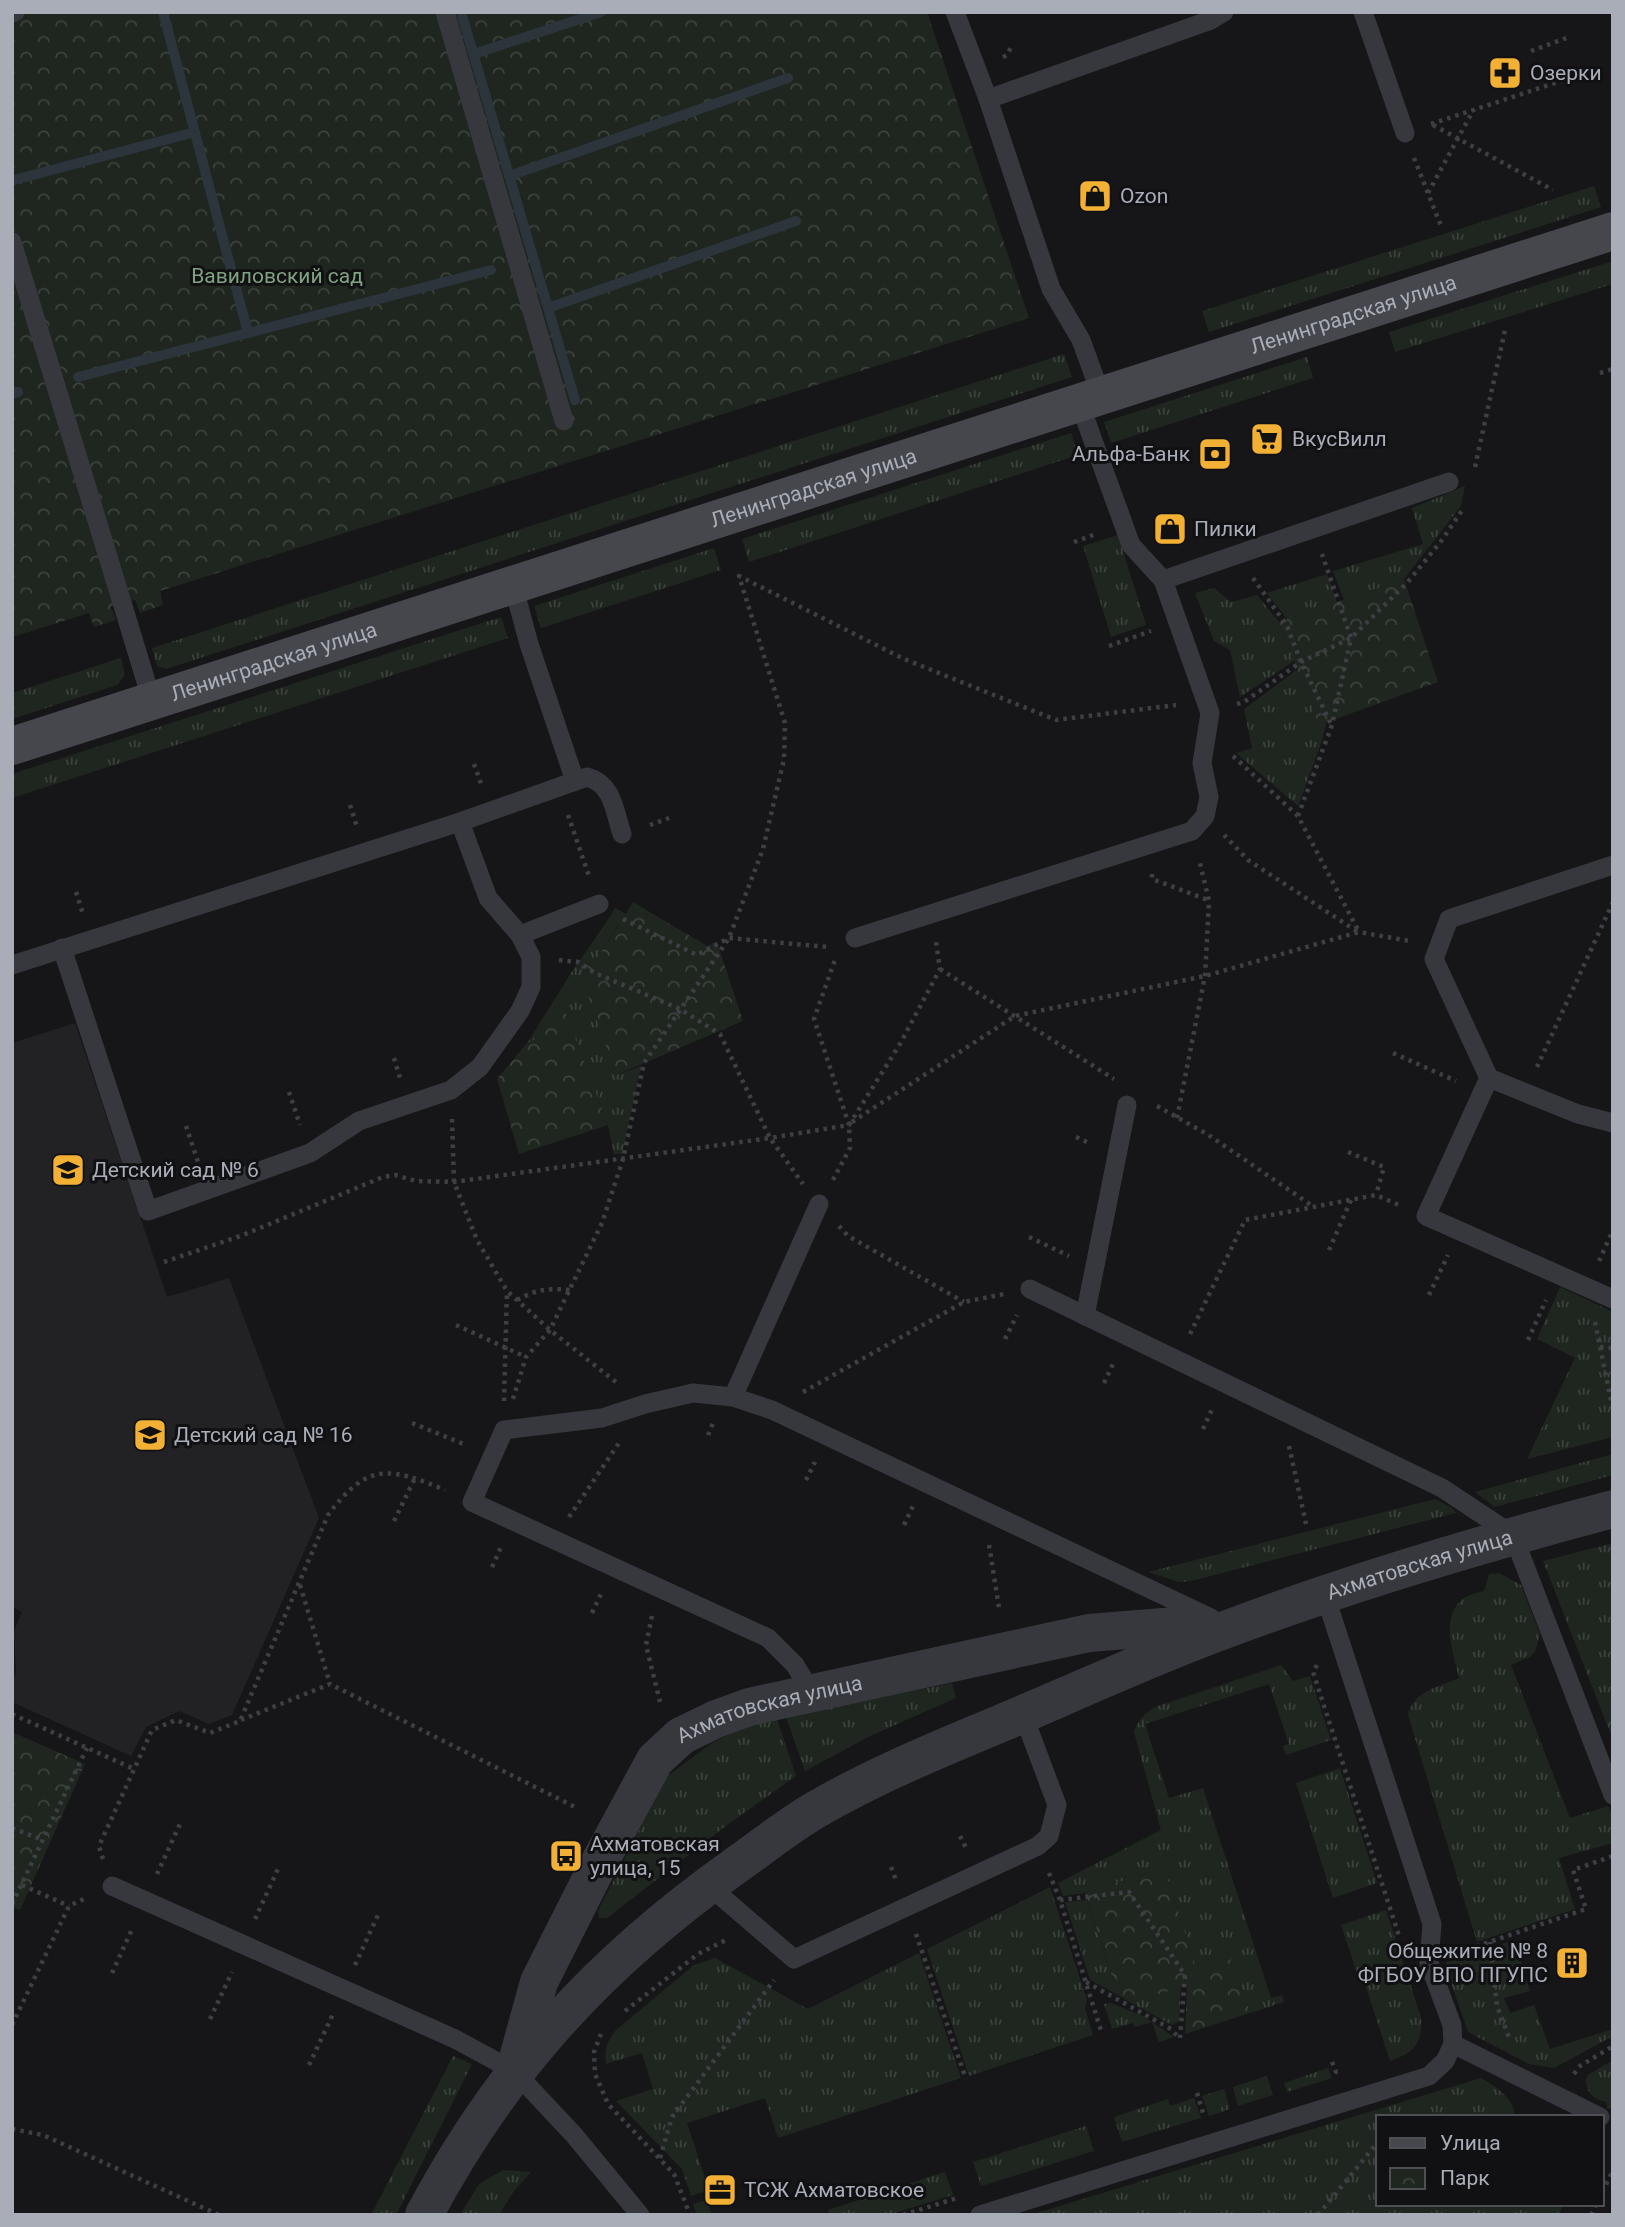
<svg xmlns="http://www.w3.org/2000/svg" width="1625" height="2227" font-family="Roboto,sans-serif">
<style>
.built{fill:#222225}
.grass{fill:url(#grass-tufts)}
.park{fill:url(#park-crowns)}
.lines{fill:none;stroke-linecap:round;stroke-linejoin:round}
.stream{stroke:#2c353c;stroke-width:10}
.path{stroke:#3d3f44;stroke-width:4.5;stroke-dasharray:3.5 5;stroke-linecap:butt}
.lane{stroke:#37383d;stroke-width:19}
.street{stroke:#37383d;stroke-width:38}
.secondary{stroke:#45474d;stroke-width:38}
.labels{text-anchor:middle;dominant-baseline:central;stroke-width:6;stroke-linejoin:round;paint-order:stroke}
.poi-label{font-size:21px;fill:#a8adb8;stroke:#111113;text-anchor:start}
.park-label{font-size:21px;fill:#7fa381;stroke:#111113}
.street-label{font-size:21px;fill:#a8adb8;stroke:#111113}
</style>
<defs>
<pattern id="grass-tufts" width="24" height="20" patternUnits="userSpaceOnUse" patternTransform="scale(1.75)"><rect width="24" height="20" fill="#1e261f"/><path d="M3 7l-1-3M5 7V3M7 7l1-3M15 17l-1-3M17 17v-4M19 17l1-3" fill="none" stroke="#3c433d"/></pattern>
<pattern id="park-crowns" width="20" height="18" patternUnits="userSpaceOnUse" patternTransform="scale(1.75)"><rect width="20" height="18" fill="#1e261f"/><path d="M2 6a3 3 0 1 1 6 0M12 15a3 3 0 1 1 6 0" fill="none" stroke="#3c433d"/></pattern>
</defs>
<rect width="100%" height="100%" fill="#161618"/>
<!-- built -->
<path class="built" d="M75 1023 167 1297 229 1278 319 1518 232 1715 209 1724 179 1711 146 1727 131 1756 12 1702V1681L16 1672 14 1631 22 1612 12 1607V1043Z"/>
<!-- grass -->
<g class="grass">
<path d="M1594 186 1601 207 1209 332 1202 311Z"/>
<path d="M1613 261V284L1395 352 1389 332Z"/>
<path d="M1064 354 1072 377 166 669 157 666 152 648Z"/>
<path d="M1307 357 1313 378 1111 443 1104 422Z"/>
<path d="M1071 433 1078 455 749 562 742 539Z"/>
<path d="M1465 486 1461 506 1404 579 1344 600 1333 571 1423 544 1412 508Z"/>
<path d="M1118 535 1146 625 1111 637 1083 546Z"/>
<path d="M714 548 721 570 541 628 534 606Z"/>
<path d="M1327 574 1337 603 1287 619 1267 593Z"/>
<path d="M1214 588 1231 602 1257 595 1279 622 1294 661 1240 697 1230 650 1214 641 1195 593Z"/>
<path d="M501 617 508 638 12 798V774Z"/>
<path d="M121 658 125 675 117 685 12 719V693Z"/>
<path d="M1298 669 1319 724 1326 723 1322 741 1298 806 1236 753 1252 748 1244 709Z"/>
<path d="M609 918 619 924 592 966 581 959Z"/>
<path d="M576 965 587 972 616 1075 641 1066 622 1154H614L608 1125 560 999 532 1043 528 1042Z"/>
<path d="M1560 1287 1613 1312V1437L1527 1459 1575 1358 1537 1339Z"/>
<path d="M1613 1454V1475L1495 1507 1475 1492Z"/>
<path d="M1435 1499 1452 1508 1456 1513 1191 1581 1179 1582 1148 1572Z"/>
<path d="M1613 1543V1740L1543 1561Z"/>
<path d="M1499 1573 1521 1585 1540 1634 1535 1652 1531 1656 1511 1665 1570 1818 1608 1806 1613 1817V1843L1559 1858 1575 1909 1477 1942 1408 1715C1412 1692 1440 1686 1459 1678 1454 1655 1439 1617 1463 1599 1468 1595 1477 1593 1484 1591L1489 1574Z"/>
<path d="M1281 1665 1293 1681 1310 1676 1331 1740 1286 1755 1283 1746 1289 1744 1269 1684 1145 1724 1169 1798 1203 1788 1271 1998 1282 1995 1284 2002 1250 2013 1233 1960 1197 1971 1164 1868 1085 1893 1063 1896 1058 1883 1161 1830 1134 1732C1138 1720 1144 1714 1155 1707Z"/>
<path d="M952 1683 956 1698 870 1736 805 1771 786 1717Z"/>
<path d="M777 1719 796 1776 727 1825 607 1918H599L598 1911 666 1777 712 1743 750 1723Z"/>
<path d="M1340 1768 1377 1883 1333 1898 1296 1783Z"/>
<path d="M1050 1887 1087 2000 1085 2008 1093 2035 969 2076 927 1949Z"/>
<path d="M1087 1900 1118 1995 1090 1980 1065 1902Z"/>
<path d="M1386 1910 1421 2017C1423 2043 1414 2053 1390 2061L1363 1978 1359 1979 1341 1925Z"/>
<path d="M1514 1940 1530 1991 1504 1998 1510 2013 1534 2005 1550 2049 1613 2029V2036L1554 2068 1529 2064 1468 2032 1447 1971 1446 1962Z"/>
<path d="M919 1953 961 2078 778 2138 765 2098 687 2123 709 2190 691 2196 682 2169 616 2101 653 2089 642 2053 606 2064C604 2050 607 2042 615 2031L694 1965 715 1958 808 2009Z"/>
<path d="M1181 1986 1179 2021 1172 2025 1131 2003Z"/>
<path d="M1111 2003 1143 2016 1174 2037 1159 2042 1152 2022 1135 2027 1133 2023 1112 2029 1104 2004Z"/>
<path d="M453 2056 472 2064 396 2215H371Z"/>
<path d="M1613 2060V2106L1607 2109 1606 2102C1595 2100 1586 2093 1586 2080L1588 2075Z"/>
<path d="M1328 2068 1332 2078 1287 2092 1284 2083Z"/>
<path d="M1267 2076 1273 2095 1238 2106 1233 2087Z"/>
<path d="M1481 2078C1495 2086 1516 2099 1514 2117H1378V2204H1563L1559 2215H1030Z"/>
<path d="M1224 2089 1230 2109 1209 2116 1202 2096Z"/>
<path d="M1194 2098 1201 2118 1122 2142 1114 2117 1168 2099 1170 2106Z"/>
<path d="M1086 2126 1094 2151 981 2186 973 2162Z"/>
<path d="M503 2170 531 2172 514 2191 499 2215H460L479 2184Z"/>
<path d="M945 2172 953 2195 888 2215H829L828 2210Z"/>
<path d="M707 2200 712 2215H697L693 2204Z"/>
</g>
<!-- park -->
<g class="park">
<path d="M12 12H927L1029 318 160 591 163 605 140 613 135 600 111 607 116 620 94 627 89 613 12 637Z"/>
<path d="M1404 579 1438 682 1319 725 1279 622Z"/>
<path d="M633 902 707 946 717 942 743 1021 616 1075 584 984 587 972 576 965 581 959 592 966 619 925 609 918 615 908 626 914Z"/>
<path d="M560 998 608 1125 519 1154 497 1079 528 1042 532 1043Z"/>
<path d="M12 1732 85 1764 20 1910 12 1907Z"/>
<path d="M1164 1868 1197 1970 1233 1959 1250 2013 1185 2034 1187 1985 1131 2003 1118 1995 1085 1893Z"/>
</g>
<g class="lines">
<!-- stream -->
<g class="stream">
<path d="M163 12 248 333"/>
<path d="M461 12 575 400"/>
<path d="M474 54 601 12"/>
<path d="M509 176 788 78"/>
<path d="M14 180 195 132"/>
<path d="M548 308 796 221"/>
<path d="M78 377 491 270"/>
<path d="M12 394 18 392"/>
</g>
<!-- path -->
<g class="path">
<path d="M1531 51 1569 37"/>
<path d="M1003 57 1007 55 1011 47"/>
<path d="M1431 124 1588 72"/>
<path d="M1433 125 1553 190"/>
<path d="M1414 158 1441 226"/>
<path d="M1428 193 1474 109"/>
<path d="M1600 373 1613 369"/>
<path d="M1475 467 1505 330"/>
<path d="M1074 542 1096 534"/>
<path d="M1253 578 1287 626 1301 662 1331 724"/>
<path d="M1109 646 1151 631"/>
<path d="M1237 704 1244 702 1301 662 1351 638 1407 583 1442 540 1463 509"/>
<path d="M1233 756 1298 816 1359 932"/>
<path d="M474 764 482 786"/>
<path d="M350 805 357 827"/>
<path d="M568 815 590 879"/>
<path d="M1298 816 1332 725 1351 638 1322 554"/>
<path d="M650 825 669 818"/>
<path d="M1224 835 1248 860 1358 932"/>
<path d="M1152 874V879L1208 900"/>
<path d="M76 892 83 914"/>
<path d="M623 919 697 955 729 938 828 947"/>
<path d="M559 960 578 962 595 973 680 1009 720 1034 770 1138 849 1125 814 1019 836 957"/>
<path d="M940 969 1114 1079"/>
<path d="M1393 1053 1456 1081"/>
<path d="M394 1058 400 1078"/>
<path d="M1537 1067 1613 902"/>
<path d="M289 1092 300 1125"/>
<path d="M1157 1106 1207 1134 1314 1207"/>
<path d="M1177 1118 1205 976 1209 901 1199 859"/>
<path d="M452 1119 454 1182 477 1240 507 1291 550 1330 616 1382"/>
<path d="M852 1122 1015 1016 1205 976 1359 932 1410 941"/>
<path d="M186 1126 198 1162"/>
<path d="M1076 1137 1091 1144"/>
<path d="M1348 1152 1384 1167 1376 1195"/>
<path d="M833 1180 850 1148 849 1125 900 1044 940 969 936 942"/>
<path d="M839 1226 848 1236 964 1302"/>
<path d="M1029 1237 1069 1256"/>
<path d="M1329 1250 1351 1200"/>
<path d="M1599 1261 1613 1230"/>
<path d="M164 1262 243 1235 383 1177 395 1175 416 1181 454 1182 770 1138 803 1184"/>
<path d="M1429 1295 1448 1255"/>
<path d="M517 1300C537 1289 548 1288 570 1290"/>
<path d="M1595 1322 1613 1411"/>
<path d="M456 1325 526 1357"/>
<path d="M1190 1334 1245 1220 1376 1195 1399 1205"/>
<path d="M1005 1339 1017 1315"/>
<path d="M1528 1340 1546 1300"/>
<path d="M1600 1347 1613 1348"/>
<path d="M1104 1383 1114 1362"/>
<path d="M803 1392 964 1302 1004 1294"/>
<path d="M513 1399 526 1357 550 1330 602 1223 623 1159 644 1063 729 938 763 849 784 759 785 723 739 576 904 659 1056 720 1176 705"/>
<path d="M504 1401 507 1291"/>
<path d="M412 1423 466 1445"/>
<path d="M1203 1429 1213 1407"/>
<path d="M708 1435 713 1423"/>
<path d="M1289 1446 1306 1524"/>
<path d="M806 1480 815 1462"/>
<path d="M569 1517 619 1443"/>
<path d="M394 1521 415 1478"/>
<path d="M904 1525 913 1506"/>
<path d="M989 1545 999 1608"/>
<path d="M492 1567 502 1545"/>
<path d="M300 1585 330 1684"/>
<path d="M592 1613 602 1592"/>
<path d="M652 1616 646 1645 660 1702"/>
<path d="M1317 1665 1313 1672 1400 1939"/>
<path d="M12 1714 134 1769"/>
<path d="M241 1720 330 1684 577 1808"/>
<path d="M12 1828 43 1840"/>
<path d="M960 1836 966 1848"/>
<path d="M103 1859 99 1846 152 1730 176 1720 210 1733 240 1721 328 1515C367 1463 388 1466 445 1490"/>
<path d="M891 1867 896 1880"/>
<path d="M1049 1873 1060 1900 1102 2034"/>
<path d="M157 1874 180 1824"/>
<path d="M22 1885 69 1906"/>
<path d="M1060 1900 1129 1892 1185 1975 1180 2038"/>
<path d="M12 1904 87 1748"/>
<path d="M255 1919 278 1869"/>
<path d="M916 1934 966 2079"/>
<path d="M1490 1942 1497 2006 1510 2040"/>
<path d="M1460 1952 1586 1909 1573 1870 1613 1856"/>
<path d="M355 1965 378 1915"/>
<path d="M112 1973 133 1927"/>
<path d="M1086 1982 1171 2029 1179 2038"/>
<path d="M625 2011 698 1954 726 1940"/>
<path d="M210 2019 232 1972"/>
<path d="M12 2025 69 1906 86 1898"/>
<path d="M601 2034 594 2052 595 2074 608 2104 674 2174 690 2215"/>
<path d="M1332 2062 1336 2072 1339 2071"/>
<path d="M309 2065 333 2014"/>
<path d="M1574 2074 1580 2066 1613 2046"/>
<path d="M1197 2093 1204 2116"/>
<path d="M12 2129 43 2135 219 2215"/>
<path d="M660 2158 672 2117 774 1980"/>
<path d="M1602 2192 1613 2171"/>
<path d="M903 2215 957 2198"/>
<path d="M1318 2215 1378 2142"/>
<path d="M1591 2215 1596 2204"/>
</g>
<!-- lane -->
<g class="lane">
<path d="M445 12 564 421"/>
<path d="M955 12 988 99 1051 289 1081 340 1101 395"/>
<path d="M1363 12 1405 133"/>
<path d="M12 13 15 12"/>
<path d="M988 99 1211 20 1224 12"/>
<path d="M12 242 152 701"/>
<path d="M1163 580 1449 482"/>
<path d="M513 585 529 644 575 781"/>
<path d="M1613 865 1449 919 1434 959 1489 1078 1578 1114 1613 1123"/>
<path d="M520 935 599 904"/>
<path d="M855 938 1192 831 1205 816 1209 797 1202 763 1210 713 1163 580 1131 545 1079 402"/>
<path d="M62 948 148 1211 310 1153 359 1121 451 1090 480 1067 520 1011 531 987V957L520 935 488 898 460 822"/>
<path d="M12 965 460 822 587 777C613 784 614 810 622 834"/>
<path d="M1489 1078 1426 1216 1613 1299"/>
<path d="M819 1204 733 1397 772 1410 1211 1618"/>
<path d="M1030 1289 1442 1488 1513 1535 1613 1795"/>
<path d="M1085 1316 1127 1105"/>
<path d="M733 1397 693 1393 645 1404 602 1418 504 1430 472 1502 768 1638 795 1665 813 1695"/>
<path d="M708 1885 794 1959 1038 1846 1049 1836 1057 1805 1023 1714"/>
<path d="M112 1886 455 2039 514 2071 574 2135 640 2215"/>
<path d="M1453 2044 1600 2117"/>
<path d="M980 2215 1429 2076 1445 2061 1453 2044 1452 2025 1429 1963 1432 1924 1325 1595"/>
</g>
<!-- street -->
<g class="street">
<path id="s1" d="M517 2062 539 1982 597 1867 655 1760 681 1736 716 1719 749 1707 1089 1633 1176 1626 1207 1627"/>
<path id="s2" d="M424 2215C502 2068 600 1962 735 1866 762 1847 789 1825 817 1809 893 1765 978 1734 1058 1699 1115 1674 1172 1649 1230 1628 1355 1581 1484 1543 1613 1509"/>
</g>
<!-- secondary -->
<path class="secondary" id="s3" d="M12 746 1613 231"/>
</g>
<!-- icons -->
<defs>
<symbol id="pharmacy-square" viewBox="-11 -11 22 22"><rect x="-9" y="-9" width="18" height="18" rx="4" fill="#f2b134" stroke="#111113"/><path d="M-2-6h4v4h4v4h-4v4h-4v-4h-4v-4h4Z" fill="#111"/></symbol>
<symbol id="shop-square" viewBox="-11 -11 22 22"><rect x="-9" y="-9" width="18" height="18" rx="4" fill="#f2b134" stroke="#111113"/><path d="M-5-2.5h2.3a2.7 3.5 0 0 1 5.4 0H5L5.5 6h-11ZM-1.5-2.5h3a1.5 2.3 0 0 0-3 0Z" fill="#111"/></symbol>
<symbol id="supermarket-square" viewBox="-11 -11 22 22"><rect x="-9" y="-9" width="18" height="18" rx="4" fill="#f2b134" stroke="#111113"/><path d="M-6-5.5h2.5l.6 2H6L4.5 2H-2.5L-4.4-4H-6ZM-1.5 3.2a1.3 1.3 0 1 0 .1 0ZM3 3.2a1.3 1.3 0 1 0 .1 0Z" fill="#111"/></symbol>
<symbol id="bank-square" viewBox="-11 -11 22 22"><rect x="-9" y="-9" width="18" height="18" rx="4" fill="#f2b134" stroke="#111113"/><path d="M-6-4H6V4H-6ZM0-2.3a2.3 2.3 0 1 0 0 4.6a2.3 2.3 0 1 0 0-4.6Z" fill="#111"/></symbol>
<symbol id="school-square" viewBox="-11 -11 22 22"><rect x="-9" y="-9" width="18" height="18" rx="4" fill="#f2b134" stroke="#111113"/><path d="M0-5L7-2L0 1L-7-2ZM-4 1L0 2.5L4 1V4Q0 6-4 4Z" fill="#111"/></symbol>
<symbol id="bus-square" viewBox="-11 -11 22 22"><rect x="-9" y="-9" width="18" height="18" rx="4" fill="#f2b134" stroke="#111113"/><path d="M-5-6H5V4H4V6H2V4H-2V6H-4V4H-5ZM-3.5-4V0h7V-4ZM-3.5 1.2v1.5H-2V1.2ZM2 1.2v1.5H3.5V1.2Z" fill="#111"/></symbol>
<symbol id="building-square" viewBox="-11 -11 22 22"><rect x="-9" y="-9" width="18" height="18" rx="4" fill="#f2b134" stroke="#111113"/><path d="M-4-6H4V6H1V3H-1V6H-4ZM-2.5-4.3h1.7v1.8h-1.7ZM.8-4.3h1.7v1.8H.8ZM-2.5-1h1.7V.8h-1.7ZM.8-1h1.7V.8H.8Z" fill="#111"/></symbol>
<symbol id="office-square" viewBox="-11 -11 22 22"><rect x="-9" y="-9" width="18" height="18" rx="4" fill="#f2b134" stroke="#111113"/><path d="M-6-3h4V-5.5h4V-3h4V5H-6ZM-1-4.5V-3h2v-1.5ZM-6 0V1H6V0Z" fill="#111"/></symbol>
</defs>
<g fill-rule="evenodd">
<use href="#pharmacy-square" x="1486" y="54" width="38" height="38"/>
<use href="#shop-square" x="1076" y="177" width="38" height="38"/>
<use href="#supermarket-square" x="1248" y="420" width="38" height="38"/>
<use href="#bank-square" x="1196" y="435" width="38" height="38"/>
<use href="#shop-square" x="1151" y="510" width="38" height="38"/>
<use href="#school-square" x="49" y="1151" width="38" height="38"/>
<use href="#school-square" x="131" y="1416" width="38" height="38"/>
<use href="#bus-square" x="547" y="1837" width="38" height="38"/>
<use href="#building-square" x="1553" y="1944" width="38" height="38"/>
<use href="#office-square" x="701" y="2171" width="38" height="38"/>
</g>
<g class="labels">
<!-- poi labels -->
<g class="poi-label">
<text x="1530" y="73">Озерки</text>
<text x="1120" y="196">Ozon</text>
<text x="1292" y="439">ВкусВилл</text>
<text x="1190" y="454" text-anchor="end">Альфа-Банк</text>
<text x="1194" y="529">Пилки</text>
<text x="92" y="1170">Детский сад № 6</text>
<text x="174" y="1435">Детский сад № 16</text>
<text x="590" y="1844">Ахматовская<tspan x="590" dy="24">улица, 15</tspan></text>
<text x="1548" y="1951" text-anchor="end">Общежитие № 8<tspan x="1548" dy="24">ФГБОУ ВПО ПГУПС</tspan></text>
<text x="744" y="2190">ТСЖ Ахматовское</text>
</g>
<!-- park labels -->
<g class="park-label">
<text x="277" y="276">Вавиловский сад</text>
</g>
<!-- street labels -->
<g class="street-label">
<text stroke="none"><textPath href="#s3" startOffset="1409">Ленинградская улица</textPath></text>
<text stroke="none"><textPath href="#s3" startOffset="842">Ленинградская улица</textPath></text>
<text stroke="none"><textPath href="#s3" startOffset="275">Ленинградская улица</textPath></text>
<text stroke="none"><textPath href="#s2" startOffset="1223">Ахматовская улица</textPath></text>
<text stroke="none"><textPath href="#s1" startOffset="462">Ахматовская улица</textPath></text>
</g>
</g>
<!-- border -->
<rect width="1625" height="2227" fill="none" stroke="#a8adb8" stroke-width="28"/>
<!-- legend -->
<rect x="1376" y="2115" width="228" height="91" fill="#111113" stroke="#4d4f55" stroke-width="2"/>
<rect x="1390" y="2138" width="35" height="10" fill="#45474d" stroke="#4d4f55" stroke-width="2"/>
<text x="1440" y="2150" font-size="21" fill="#a8adb8">Улица</text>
<rect x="1390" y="2168" width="35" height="21" fill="url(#park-crowns)" stroke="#4d4f55" stroke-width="2"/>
<text x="1440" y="2185" font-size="21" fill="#a8adb8">Парк</text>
</svg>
